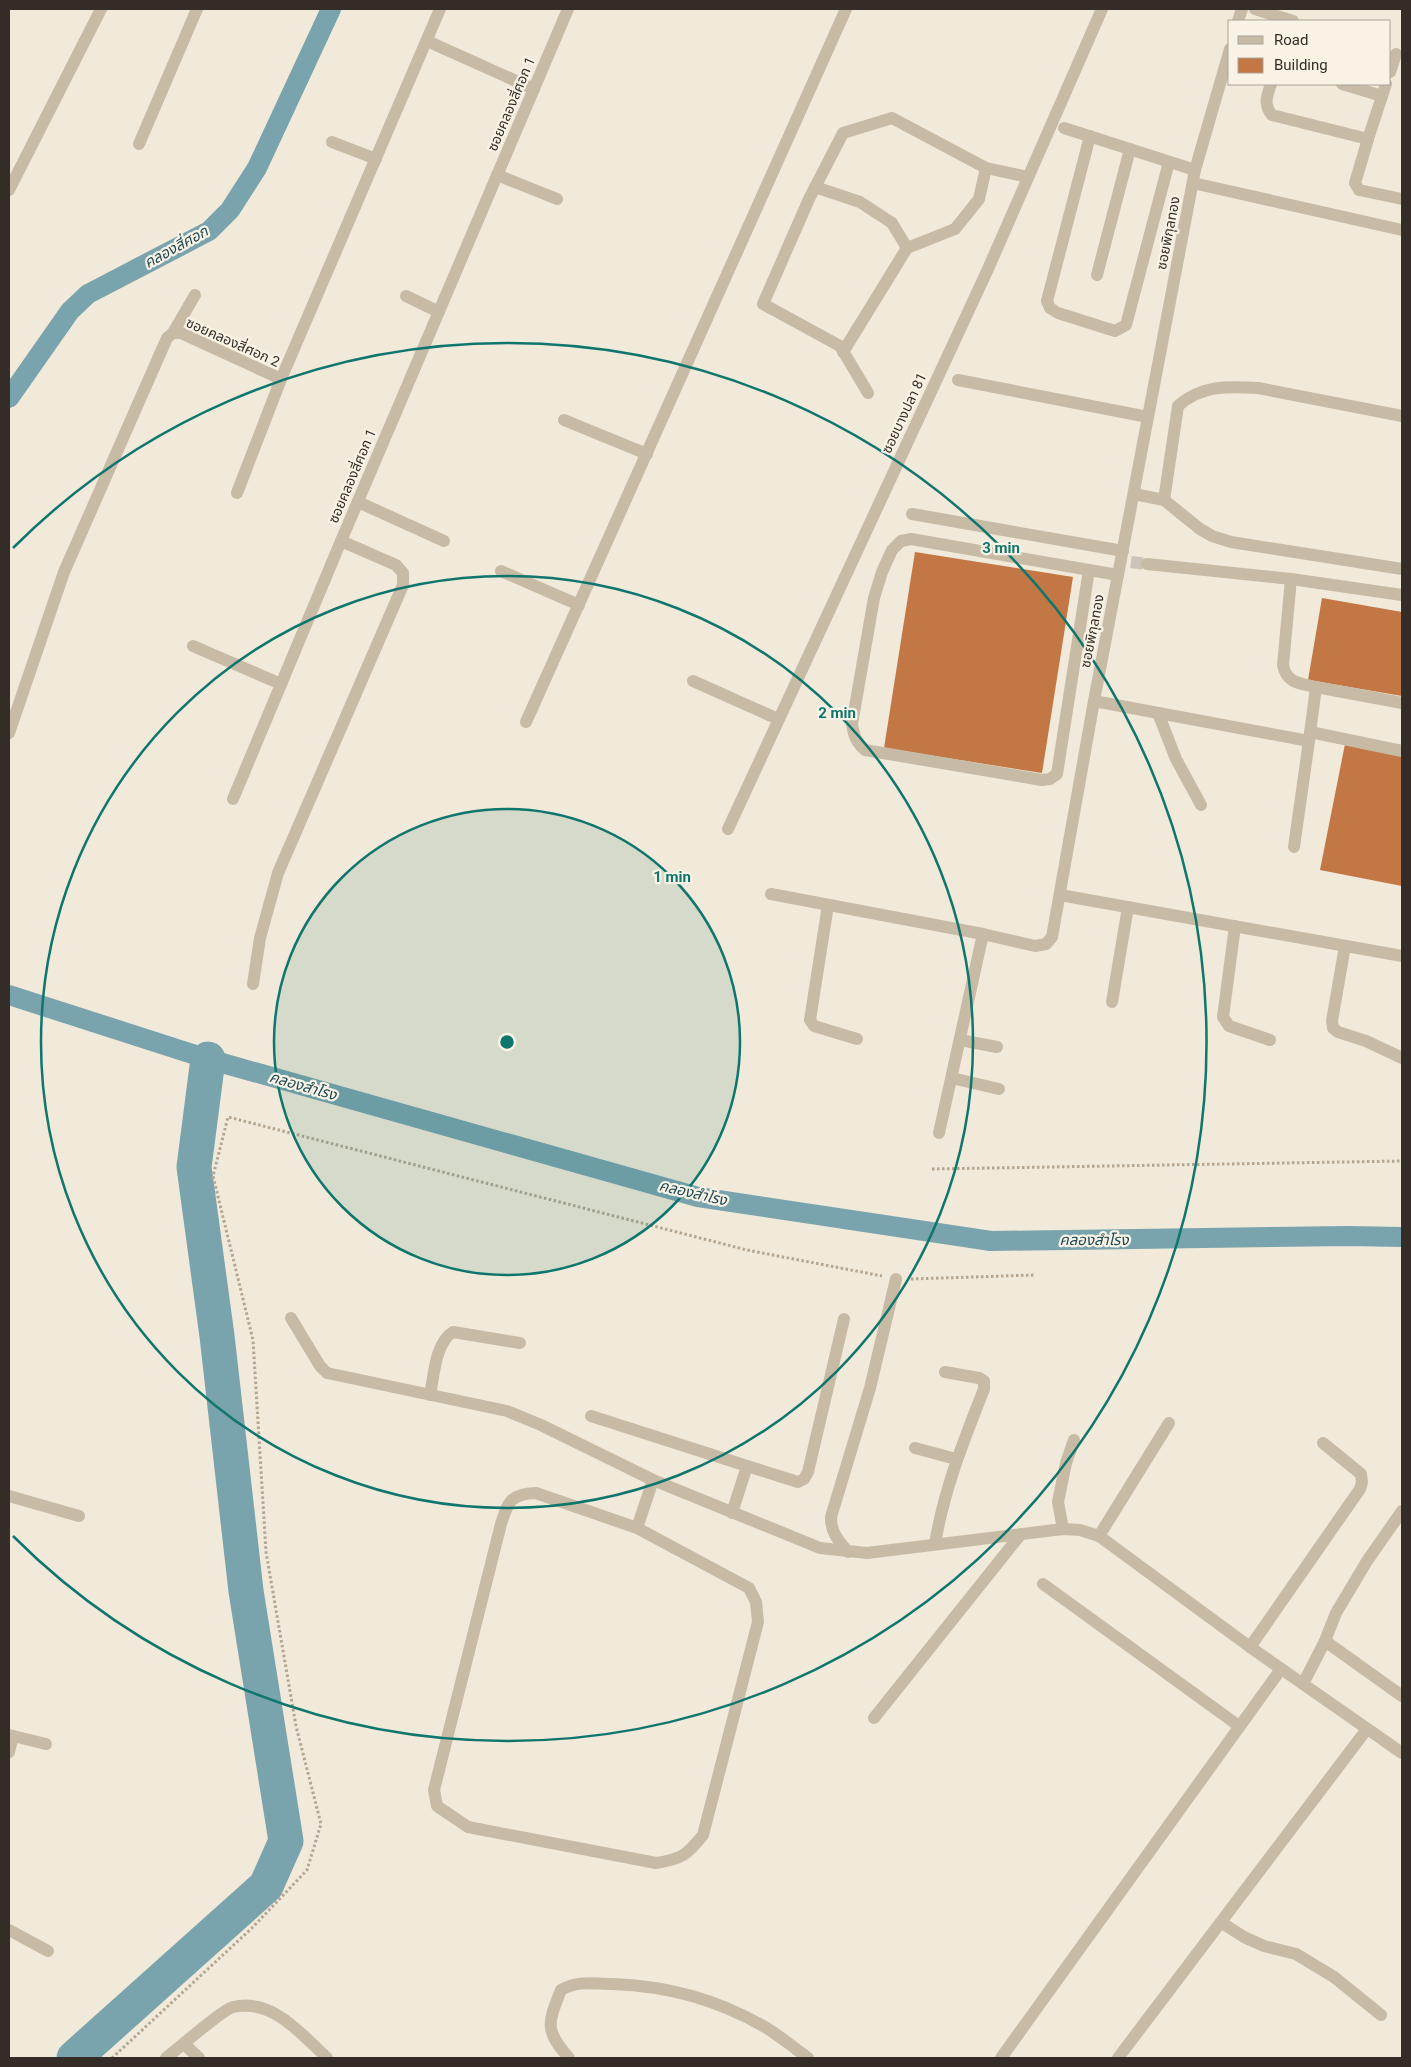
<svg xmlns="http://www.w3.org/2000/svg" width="1411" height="2067" font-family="Roboto,'Noto Sans Thai',sans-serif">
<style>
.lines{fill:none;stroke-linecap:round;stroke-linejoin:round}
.canal{stroke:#79a3ad;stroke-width:20}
.river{stroke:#79a3ad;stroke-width:35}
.building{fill:#c37745}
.minor-tunnel{stroke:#cbc3b5;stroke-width:12;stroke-dasharray:12 6;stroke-linecap:butt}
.path{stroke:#b4a590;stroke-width:3;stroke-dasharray:2.5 2.5;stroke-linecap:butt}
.minor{stroke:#c8bba6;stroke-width:12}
.ring{fill:none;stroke:#0f766e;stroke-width:2.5}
.labels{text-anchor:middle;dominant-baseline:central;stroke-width:4.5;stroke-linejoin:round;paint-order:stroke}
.street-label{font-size:14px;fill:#342d27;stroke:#f9f3e6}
.water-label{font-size:15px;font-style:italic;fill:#1d4955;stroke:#f9f3e6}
.centre{fill:#0f766e;stroke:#f9f3e6;stroke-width:2.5}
.ring-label{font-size:15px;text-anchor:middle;font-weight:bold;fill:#0f766e;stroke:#f9f3e6;stroke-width:4.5;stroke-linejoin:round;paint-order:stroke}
</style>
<rect width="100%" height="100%" fill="#f1e9d9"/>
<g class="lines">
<!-- canal -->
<g class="canal">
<path d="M9 398 70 311 88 294 209 231 230 210 257 168 331 9"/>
<path d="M9 995 208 1059 698 1197 991 1241 1348 1236 1402 1237"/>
</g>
<!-- river -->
<path class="river" d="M74 2058 266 1886 286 1841 246 1591 217 1336 194 1167 208 1059"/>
</g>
<!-- building -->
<g class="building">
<path d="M915 552 1073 577 1042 773 884 748Z"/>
<path d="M1322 598 1402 612V696L1308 680Z"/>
<path d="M1345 744 1402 755V886L1320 870Z"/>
</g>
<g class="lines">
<!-- minor-tunnel -->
<path class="minor-tunnel" d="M1131 562 1147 564"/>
<!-- path -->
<g class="path">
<path d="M932 1169 1402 1161"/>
<path d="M911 1279 1035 1275"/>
<path d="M112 2058 252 1928 307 1870 321 1824 296 1726 266 1552 253 1340 213 1176 228 1117 747 1250 882 1276"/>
</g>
<!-- minor -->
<g class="minor">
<path d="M1255 9 1293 21"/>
<path d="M1238 21 1242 9"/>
<path d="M427 41 534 89"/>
<path d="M1390 72 1396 54"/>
<path d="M1271 84C1267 96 1263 104 1272 115L1368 139 1386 84"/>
<path d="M1342 84 1382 96"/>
<path d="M1064 128 1195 170"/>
<path d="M1090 136 1047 301 1050 308 1058 313 1115 331 1126 325 1169 162"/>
<path d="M1368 139 1355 183 1359 190 1402 199"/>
<path d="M332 142 376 159"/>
<path d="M139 144 197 9"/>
<path d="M497 175 557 199"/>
<path d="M1193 183 1402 230"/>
<path d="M815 187 860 202 892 223 907 248"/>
<path d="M9 190 101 9"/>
<path d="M1097 275 1130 149"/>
<path d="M406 296 439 312"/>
<path d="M173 333 195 295"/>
<path d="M843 352 907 248 955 229 979 199 986 168"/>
<path d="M958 380 1148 417"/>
<path d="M868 393 840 346 763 304 809 199 843 133 892 118 986 168 1028 177"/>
<path d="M564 420 647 454"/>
<path d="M237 493 281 379"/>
<path d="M1134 494 1164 500 1200 529 1212 536 1231 542 1402 569"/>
<path d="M1164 500 1178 406C1201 385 1228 386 1258 388L1402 416"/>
<path d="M358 502 444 541"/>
<path d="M912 514 1123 551"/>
<path d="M1147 564 1291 579 1402 595"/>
<path d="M1089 570 1057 774 1050 779 1042 780 865 750C856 742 854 736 852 724L874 598 882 572 892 550 901 541 911 539 1118 575"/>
<path d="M501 571 579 605"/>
<path d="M1291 579 1283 665C1287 684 1300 683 1316 687"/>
<path d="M193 646 281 684"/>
<path d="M693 681 778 719"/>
<path d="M1094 701 1309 741 1316 687 1402 703"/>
<path d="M1158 713 1176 759 1201 805"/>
<path d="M526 722 846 9"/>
<path d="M1310 732 1402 751"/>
<path d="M9 733 64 572 167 338 173 333H181L281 379 440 9"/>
<path d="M233 799 341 541"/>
<path d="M728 829 988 269 1102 9"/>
<path d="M1294 847 1309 741"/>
<path d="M771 894 983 934 1035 946 1046 944 1052 937 1094 701 1195 170 1230 49"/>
<path d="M1060 895 1402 956"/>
<path d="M828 905 810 1020 814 1026 857 1039"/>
<path d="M1235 926 1223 1017 1229 1026 1270 1040"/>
<path d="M1345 946 1332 1021 1333 1028 1338 1032 1366 1041 1402 1058"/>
<path d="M253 984 260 938 278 873 403 585V573L396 565 341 541 568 9"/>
<path d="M1112 1002 1128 907"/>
<path d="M960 1040 997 1047"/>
<path d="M952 1078 999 1089"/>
<path d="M939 1133 983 934"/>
<path d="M291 1318 320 1366 327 1373 507 1411 541 1425 653 1480 820 1548 867 1553 1063 1529 1080 1530 1099 1536 1250 1647 1402 1753"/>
<path d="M430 1395C434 1376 435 1343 453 1332L520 1343"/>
<path d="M591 1416 747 1466 732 1513"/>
<path d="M915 1448 956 1459"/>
<path d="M747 1466 798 1482 804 1479 808 1472 844 1319"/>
<path d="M9 1496 79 1516"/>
<path d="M637 1528 749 1588 756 1602 758 1622 703 1835C687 1855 682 1859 656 1863L468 1827 437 1806 434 1790 501 1524C508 1502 510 1494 536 1493L637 1528 653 1480"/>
<path d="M1063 1529 1058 1502 1066 1463 1074 1440"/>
<path d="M1099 1536 1169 1423"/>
<path d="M935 1544C944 1489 964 1440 984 1389V1381L979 1378 945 1372"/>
<path d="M848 1552C838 1540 831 1533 831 1517L870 1388 896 1279"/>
<path d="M1043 1584 1239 1726"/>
<path d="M1325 1641 1402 1696"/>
<path d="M1250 1647 1360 1489 1362 1482 1361 1474 1323 1443"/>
<path d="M1303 1684 1325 1641 1336 1613 1367 1561 1402 1511"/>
<path d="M874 1718 1021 1534"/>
<path d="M9 1735 46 1744"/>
<path d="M9 1752 13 1736"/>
<path d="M1222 1923 1244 1937 1264 1946 1296 1954 1334 1977 1381 2015"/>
<path d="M9 1930 48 1951"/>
<path d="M184 2044 199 2058"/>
<path d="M166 2058C176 2050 225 2008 233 2007 273 1998 301 2034 327 2058"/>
<path d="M569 2058C544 2030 548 2023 561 1990 578 1980 593 1984 612 1984 668 1986 716 1999 765 2027 780 2036 794 2048 808 2058"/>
<path d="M1001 2058 1281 1669"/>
<path d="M1118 2058 1367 1729"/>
</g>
</g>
<!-- distance rings -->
<circle cx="507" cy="1042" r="233" fill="#0f766e" fill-opacity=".12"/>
<g class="ring">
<circle cx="507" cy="1042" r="233"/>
<circle cx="507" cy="1042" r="466"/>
<path d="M13 548A699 699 0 1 1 13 1536"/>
</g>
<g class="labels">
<!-- street labels -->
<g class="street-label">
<text transform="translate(511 104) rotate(-67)">ซอยคลองสี่ศอก 1</text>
<text transform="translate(1168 233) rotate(-79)">ซอยพิกุลทอง</text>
<text transform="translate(233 342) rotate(24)">ซอยคลองสี่ศอก 2</text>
<text transform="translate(904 413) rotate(-65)">ซอยบางปลา 81</text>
<text transform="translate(352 476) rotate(-67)">ซอยคลองสี่ศอก 1</text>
<text transform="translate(1092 631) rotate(-79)">ซอยพิกุลทอง</text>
</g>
<!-- water labels -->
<g class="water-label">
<text transform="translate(176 247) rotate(-29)">คลองสี่ศอก</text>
<text transform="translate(303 1086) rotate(16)">คลองสำโรง</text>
<text transform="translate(693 1193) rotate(13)">คลองสำโรง</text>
<text x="1094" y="1240">คลองสำโรง</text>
</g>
</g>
<circle cx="507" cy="1042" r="8" class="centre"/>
<g class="ring-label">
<text x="1001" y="553">3 min</text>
<text x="837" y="718">2 min</text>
<text x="672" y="882">1 min</text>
</g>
<!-- border -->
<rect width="1411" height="2067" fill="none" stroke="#342d27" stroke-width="20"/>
<!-- legend -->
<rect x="1228" y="20" width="162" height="65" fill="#f9f3e6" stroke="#aaa49a"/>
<rect x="1238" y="36" width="25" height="8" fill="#c8bba6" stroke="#aaa49a"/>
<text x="1274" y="45" font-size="15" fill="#342d27">Road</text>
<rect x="1238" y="58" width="25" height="15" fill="#c37745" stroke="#aaa49a"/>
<text x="1274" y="70" font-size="15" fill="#342d27">Building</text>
</svg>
